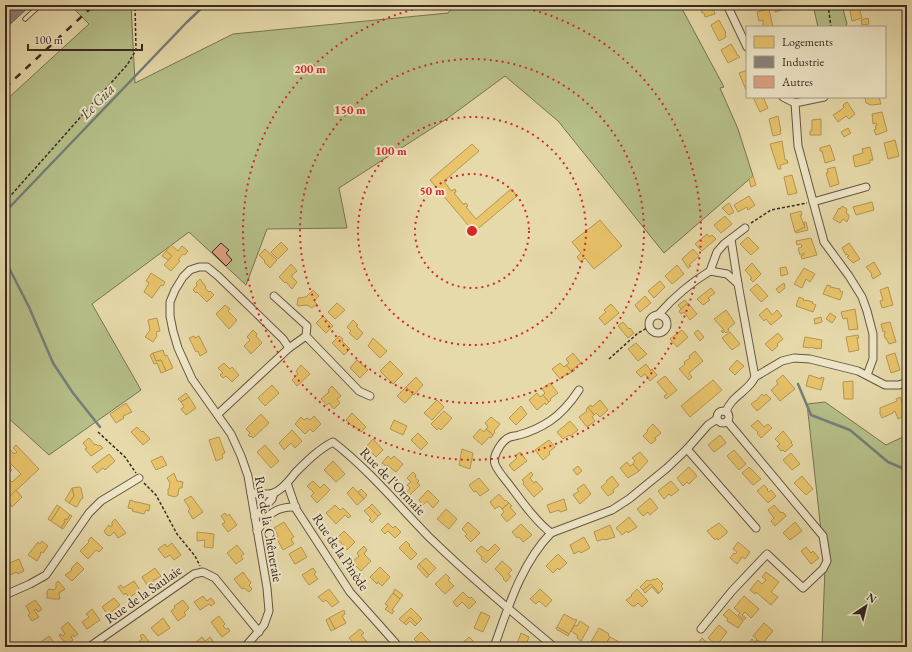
<svg xmlns="http://www.w3.org/2000/svg" width="912" height="652" font-family="'EB Garamond',serif">
<style>
.green{fill:#b6bf88;stroke:#777455}
.homes{fill:#e9c46a;stroke:#b49654}
.industry{fill:#8a817c;stroke:#716761}
.lines{fill:none;stroke-linecap:round;stroke-linejoin:round}
.stream{stroke:#737f7a;stroke-width:2.5}
.building{fill:#dba081;stroke:#382922}
.lane-casing{stroke:#645544;stroke-width:5.5}
.street-casing{stroke:#645544;stroke-width:9}
.path{stroke:#382922;stroke-width:1.5;stroke-dasharray:3 2;stroke-linecap:butt}
.lane{stroke:#efe7c8;stroke-width:3.5}
.street{stroke:#efe7c8;stroke-width:7}
.rail{stroke:#382922;stroke-width:2.5;stroke-dasharray:7 7;stroke-linecap:butt}
.ring{fill:none;stroke:#d62828;stroke-width:2;stroke-dasharray:2 4}
.labels{text-anchor:middle;dominant-baseline:central;stroke-width:4;stroke-linejoin:round;paint-order:stroke}
.street-label{font-size:14px;fill:#382922;stroke:#efe7c8}
.water-label{font-size:15px;font-style:italic;fill:#514d46;stroke:#efe7c8}
.centre{fill:#d62828;stroke:#efe7c8;stroke-width:2}
.ring-label{font-size:12px;text-anchor:middle;font-weight:bold;fill:#d62828;stroke:#efe7c8;stroke-width:4;stroke-linejoin:round;paint-order:stroke}
</style>
<rect width="100%" height="100%" fill="#e7daaa"/>
<filter id="stains"><feTurbulence type="fractalNoise" baseFrequency=".005" numOctaves="4"/><feColorMatrix values="0 0 0 0 .2 0 0 0 0 .09 0 0 0 0 .02 0 0 0 .5 -.17"/></filter>
<radialGradient id="worn" r=".72"><stop offset=".6" stop-color="#630" stop-opacity="0"/><stop offset="1" stop-color="#630" stop-opacity=".3"/></radialGradient>
<!-- green -->
<g class="green">
<path d="M70 5H131L135 83 233 34 448 13 454 5H680L724 87 720 88 738 129 753 176 664 253 558 121 505 76 448 118 339 188 347 228 267 229 246 285 189 232 92 304 141 390 49 455 5 415V101L89 24Z"/>
<path d="M813 5H842L847 24 845 27H818Z"/>
<path d="M825 402 886 445 907 435V647H822L825 567 807 404Z"/>
</g>
<!-- homes -->
<g class="homes">
<path d="M703 5H712L715 14 705 17 704 13H702L700 6Z"/>
<path d="M749 5H764V6L751 10Z"/>
<path d="M774 5H781L782 10 775 12Z"/>
<path d="M854 5 865 6 859 7 862 18 852 21 849 6Z"/>
<path d="M769 9 773 27H763V20L759 21 757 12Z"/>
<path d="M868 18 869 24 862 25 861 20Z"/>
<path d="M719 20 726 33 725 34 726 37 719 41 711 25Z"/>
<path d="M731 44 736 52 737 55H738L740 57 728 63 721 50Z"/>
<path d="M747 70V90H746L739 73Z"/>
<path d="M753 97H763L768 108 760 112Z"/>
<path d="M862 97H879L881 104 871 105 866 103 865 98H863Z"/>
<path d="M847 102 855 114 849 119 846 116 838 122 833 115 841 110 844 107 843 105Z"/>
<path d="M882 112 887 131 876 135 874 130 876 129 875 126 877 125 876 123 873 124 872 114Z"/>
<path d="M778 116 781 131H780L781 134 773 136 769 119Z"/>
<path d="M821 119V135H810V131H812V120Z"/>
<path d="M848 128 851 133 844 137 841 132Z"/>
<path d="M895 140 899 156 888 159 884 143Z"/>
<path d="M782 141 785 160H787L788 163 780 165 781 169H778L770 144Z"/>
<path d="M472 144 479 151 444 181 451 191 455 189 456 192 454 193 464 205 465 203 467 204 468 206 466 207 476 219 511 189 517 196 474 232 430 180Z"/>
<path d="M830 145 835 160 825 163 822 151H820V148Z"/>
<path d="M870 147 873 160H870V163L855 167 853 156 863 153 862 149Z"/>
<path d="M835 167 839 184 830 187 826 173H828L827 169Z"/>
<path d="M792 175 797 193 788 195 784 177Z"/>
<path d="M753 176 756 185 751 187 749 179Z"/>
<path d="M749 196 755 205 748 210 747 207 738 212 734 205Z"/>
<path d="M872 202 874 210 856 215 853 207Z"/>
<path d="M729 203 734 212 729 215 722 208Z"/>
<path d="M842 206 847 209 846 213 849 215V217L847 222 843 219 840 223 833 219 839 208 840 209Z"/>
<path d="M801 211 802 215H800L805 227 795 232 790 214Z"/>
<path d="M725 216 732 224 721 233 714 225Z"/>
<path d="M600 220 622 246 594 269 585 258 581 262 577 257 581 253 572 242Z"/>
<path d="M804 222H806L808 230 796 233 795 232 805 227Z"/>
<path d="M707 234 709 237 712 235 716 239 702 251 695 244Z"/>
<path d="M748 237 759 248 751 255 740 244Z"/>
<path d="M811 238 817 255 802 259 801 256 804 255V253L800 255 798 248 802 247 801 244 797 245 796 241Z"/>
<path d="M281 242 288 249 278 259 271 252Z"/>
<path d="M849 243 860 259 853 263 847 257 849 256 847 254 846 255 842 248Z"/>
<path d="M171 245 178 251 182 246 188 251 185 255 183 254 178 260 180 261 171 271 164 265 172 256 166 251Z"/>
<path d="M265 249 277 260 270 268 264 262 265 261 259 255Z"/>
<path d="M693 249 699 256 689 265 691 266 688 268 682 259Z"/>
<path d="M166 251 172 256 168 260 162 256Z"/>
<path d="M874 262 881 274 873 279 871 275 872 274 866 267Z"/>
<path d="M752 263 761 274 753 282 750 279 752 278 745 270Z"/>
<path d="M291 264 297 271 292 275V277L297 282 292 289 286 282 285 283 279 277Z"/>
<path d="M677 265 684 274 672 284 665 276Z"/>
<path d="M786 267 788 274 781 276 780 268Z"/>
<path d="M804 268 815 274 810 282 806 279 802 288 794 284Z"/>
<path d="M151 273 165 282 163 286 161 285 152 298 144 292 149 283 146 281Z"/>
<path d="M200 279 206 287 205 288 209 292 210 291 214 295 207 302 197 292 196 293 193 290 197 285 196 283Z"/>
<path d="M660 281 665 287 654 298 648 291Z"/>
<path d="M784 283 785 288 779 293 776 289Z"/>
<path d="M757 284 768 296 761 302 750 290Z"/>
<path d="M827 285 831 286 830 287 840 289V291L843 292 840 300 823 294Z"/>
<path d="M888 287 893 305 882 308 880 301 883 300 880 290Z"/>
<path d="M711 288 715 293 708 298 710 300 703 305 697 299Z"/>
<path d="M313 290 319 296 314 301 317 304 312 308 307 305 298 306 297 305 298 298 306 297Z"/>
<path d="M645 296 651 303 640 312 635 305Z"/>
<path d="M799 297 804 299 803 300 805 301 806 300 813 302 812 303 816 305 813 312 796 306Z"/>
<path d="M685 300 688 304 681 309 678 305Z"/>
<path d="M337 303 345 310 335 319 328 312Z"/>
<path d="M688 303 697 314 690 320 684 312 681 314 679 311Z"/>
<path d="M611 304 619 313 605 325 599 318 606 312 604 310Z"/>
<path d="M225 305 230 309 228 311 237 320 229 329 216 314Z"/>
<path d="M767 308 772 315 777 310 782 316 771 325 766 319 764 321 759 315Z"/>
<path d="M855 309 858 329 849 330 847 318 843 319 841 312Z"/>
<path d="M726 310 735 323 728 329 729 331 726 333 724 331 723 333 721 331 724 330 714 319Z"/>
<path d="M830 313 836 317 832 323 826 319Z"/>
<path d="M323 316 333 326 326 333 316 323Z"/>
<path d="M821 317 822 322 815 324 814 319Z"/>
<path d="M157 318 160 331 156 332 157 336 153 342 145 337 150 330 148 320Z"/>
<path d="M353 320 358 325 356 326 363 333 357 340 349 333 351 331 347 327Z"/>
<path d="M623 322 629 329 630 328 634 333 628 338 618 326Z"/>
<path d="M890 322 896 342 889 344 886 338H885L884 334 885 333V331L883 332 881 324Z"/>
<path d="M253 330 257 334 256 336 262 343 251 354 244 346 250 340 247 337Z"/>
<path d="M682 330 688 337 677 347 670 339Z"/>
<path d="M698 330 704 337 700 341 694 333Z"/>
<path d="M730 332 740 344 732 350 722 338Z"/>
<path d="M778 333 783 339 777 344 778 346 772 351 765 344Z"/>
<path d="M858 335 859 338H857L859 350 849 352 846 337Z"/>
<path d="M194 336 195 338 199 336 207 352 200 356 198 351 196 352 189 338Z"/>
<path d="M339 336 343 339 342 341 350 349 344 355 332 343Z"/>
<path d="M805 337 822 340 821 349 817 348V349L811 347 810 348 803 347Z"/>
<path d="M373 338 387 351 380 358 368 346Z"/>
<path d="M636 343 647 354 638 361 628 349Z"/>
<path d="M163 350 165 356 167 355 173 368 166 371 161 360 156 361 153 353Z"/>
<path d="M695 351 703 361 689 373 692 377 689 380 679 369 685 364 684 362 690 358 689 356Z"/>
<path d="M153 353 156 361 161 360 166 371 161 373 157 363 154 364 150 355Z"/>
<path d="M573 353 581 363 573 369 575 370 572 372 566 365 569 363 566 359Z"/>
<path d="M895 353 900 370 891 373 886 356Z"/>
<path d="M357 360 368 370 360 378 350 368Z"/>
<path d="M737 360 744 366 735 375 729 369Z"/>
<path d="M390 361 403 374 393 384 380 371Z"/>
<path d="M224 363 230 369 232 367 239 375 232 382 226 376 223 378 220 375 223 373 218 368Z"/>
<path d="M560 363 564 367 566 365 572 372 569 374 568 373 560 379 552 369Z"/>
<path d="M646 364 651 371 652 369 657 375 650 381 645 374 641 377 636 372Z"/>
<path d="M301 365 310 374 297 386 292 380 298 374 296 371Z"/>
<path d="M783 375 795 389 780 401 771 390 778 384 776 381Z"/>
<path d="M809 375 821 379V377L824 378 821 390 806 386Z"/>
<path d="M665 376 677 390 666 399 664 396 667 394 657 382Z"/>
<path d="M416 377 423 385 414 395 406 387Z"/>
<path d="M713 380 722 390 690 417 681 406Z"/>
<path d="M853 381V399H844L843 382Z"/>
<path d="M550 383 558 393 550 399 551 400 549 402 543 395 545 393 542 389Z"/>
<path d="M272 385 279 393 265 406 258 398Z"/>
<path d="M332 386 341 396 337 399 340 403 334 409 329 403 327 405 321 399 329 392 328 390Z"/>
<path d="M406 387 413 394 405 403 397 396Z"/>
<path d="M186 393 189 397 181 402 178 399Z"/>
<path d="M537 393 540 397 543 395 549 402 546 405 545 403 537 410 529 400Z"/>
<path d="M762 394 764 396 766 394 771 399 757 411 751 404 755 401H756Z"/>
<path d="M189 397 196 408 186 415 181 409 184 407 181 402Z"/>
<path d="M900 397 907 415 898 419 895 411 893 412V413L882 418 880 414V408L897 401 896 399Z"/>
<path d="M437 400 444 407 432 420 424 413Z"/>
<path d="M600 400 608 410 600 417 596 413 594 415 588 407 591 405 592 407Z"/>
<path d="M126 403 132 412 123 416 124 418 116 423 110 414Z"/>
<path d="M521 406 527 414 516 425 509 418Z"/>
<path d="M588 407 594 415 592 417 595 421 587 427 579 417 587 411 586 410Z"/>
<path d="M444 411 452 418 441 430 439 428 437 430 431 424Z"/>
<path d="M352 413 366 427 361 432 353 425 352 426 346 420Z"/>
<path d="M261 414 269 423 253 438 251 436 250 437 248 435 250 433 246 429Z"/>
<path d="M314 416 321 424 313 432 310 429 305 434 295 424 301 417 304 420 307 418 310 420Z"/>
<path d="M491 417 500 424 494 431 495 432 493 435 486 429 488 427 485 423Z"/>
<path d="M394 420 407 426 403 435 390 429Z"/>
<path d="M758 420 764 427 768 424 772 428 761 438 757 433 758 432 751 426Z"/>
<path d="M570 421 578 430 570 436 569 435 563 439 557 432Z"/>
<path d="M653 424 661 433 655 438 656 440 651 444 643 436 648 431 647 430Z"/>
<path d="M137 427 142 432 143 431 150 439 143 445 131 432Z"/>
<path d="M480 429 484 432 486 429 493 435 491 438 489 437 482 445 473 437Z"/>
<path d="M292 430 302 441 295 448 291 443 284 450 279 443Z"/>
<path d="M783 431 792 442 791 443 793 445 785 452 783 450 781 451 777 446 780 444 775 439Z"/>
<path d="M418 433 428 443 421 450 411 440Z"/>
<path d="M720 435 726 443 714 452 708 445Z"/>
<path d="M219 437 225 453 222 454 223 458 216 461 209 440Z"/>
<path d="M89 438 95 445 96 444 98 446 100 445 103 448 91 456 85 449 87 448 83 443Z"/>
<path d="M373 439 383 450 376 457 366 447Z"/>
<path d="M549 440 555 447 549 452 550 454 543 460 535 450Z"/>
<path d="M5 444 14 454 17 452 13 448 16 445 39 469 6 500 5 483 9 479 12 482 21 474 10 463 9 464 11 466 10 468 12 470 5 477Z"/>
<path d="M265 445 279 461 271 468 257 452Z"/>
<path d="M462 449 473 453 470 469 459 465Z"/>
<path d="M734 450 746 464 739 470 727 456Z"/>
<path d="M520 452 527 461 514 471 509 465 517 458 515 456Z"/>
<path d="M640 452 648 461 639 471 633 464 635 461 632 458Z"/>
<path d="M791 453 800 464 792 470 783 460Z"/>
<path d="M109 454 115 461 105 470 103 468 97 473 92 467Z"/>
<path d="M162 456 167 465 156 470 151 461Z"/>
<path d="M388 456 391 459 394 456 403 464 396 472 387 465 386 466 382 463Z"/>
<path d="M333 461 345 474 336 482 324 470Z"/>
<path d="M627 462 630 466 633 464 639 471 628 478 620 468Z"/>
<path d="M578 466 582 471 577 475 573 470Z"/>
<path d="M689 467 697 476 689 484 687 482 683 486 677 478Z"/>
<path d="M749 467 761 479 753 485 742 473Z"/>
<path d="M413 472 416 475 415 477 419 481 417 483 420 485 410 495 407 492 410 488 407 485 411 482 407 478Z"/>
<path d="M531 472 533 475 530 478 534 483 536 481 543 489 534 497 523 484 524 482 522 480Z"/>
<path d="M174 473 177 481 183 482 182 488H179L178 495 175 497 168 495V489H169L170 483 167 478Z"/>
<path d="M612 476 619 485 613 490 614 492 608 496 601 487 607 482 606 481Z"/>
<path d="M802 476 813 489 806 495 794 483Z"/>
<path d="M479 478 489 490 480 496 476 491 474 492 469 485Z"/>
<path d="M313 481 320 488 324 484 330 490 317 503 311 496 314 493 307 486Z"/>
<path d="M671 481 679 490 671 496 669 494 664 499 658 491Z"/>
<path d="M584 484 591 494 580 504 573 495 579 491 577 489Z"/>
<path d="M764 485 768 489 767 490 769 492 771 490 776 496 768 503 757 491Z"/>
<path d="M79 487 81 488 83 498 81 499 77 507H76L69 503 74 496 72 488Z"/>
<path d="M353 487 364 499 357 505 347 493Z"/>
<path d="M72 488 74 496 69 503 65 500Z"/>
<path d="M361 489 367 495 364 499 358 492Z"/>
<path d="M16 490 22 497 12 507 6 500Z"/>
<path d="M428 490 439 501 433 508 427 501 423 505 419 500Z"/>
<path d="M499 494 505 501 506 500 509 503 502 509 499 506 495 509 490 502Z"/>
<path d="M191 496 203 512 193 519 188 511 190 509 184 500Z"/>
<path d="M650 498 658 508 650 515 648 512 643 516 637 509Z"/>
<path d="M564 499 567 510 560 512 559 510 550 513 547 505Z"/>
<path d="M130 500 136 502H137L150 505 149 511 146 510 144 514 132 511 133 509 128 508Z"/>
<path d="M509 503 512 506 510 507 516 514 507 522 501 515 504 512 502 509Z"/>
<path d="M372 504 381 514 378 516 369 507Z"/>
<path d="M57 505 60 507 51 521 48 519Z"/>
<path d="M335 505 340 510 343 508 351 516 348 518 345 515 336 524 326 513Z"/>
<path d="M774 505 781 513 783 512 786 516 775 526 771 521 774 518 768 510Z"/>
<path d="M60 507 70 515 67 520 65 519 64 521 65 522 61 528 51 521Z"/>
<path d="M369 507 378 516 372 523 369 520 371 518 364 511Z"/>
<path d="M446 509 457 519 449 529 437 519Z"/>
<path d="M225 513 227 516 229 514 237 525 228 532 222 524 225 522 221 516Z"/>
<path d="M70 515 72 516 63 529 61 528 65 522 64 521 65 519 67 520Z"/>
<path d="M629 517 637 527 628 533 627 531 622 535 616 528Z"/>
<path d="M115 519 126 533 118 538 114 532 110 536 107 535 104 531 109 525 111 527 112 526V522Z"/>
<path d="M284 522 294 537 291 539 294 544 283 550 276 537 278 536 274 528Z"/>
<path d="M468 522 480 533 471 542 465 536 467 534 462 529Z"/>
<path d="M795 522 802 531 790 540 783 533Z"/>
<path d="M388 523 393 528 395 526 401 532 395 538 388 531 385 534 381 530Z"/>
<path d="M719 523 727 531V533L718 540 717 538 715 540 707 531Z"/>
<path d="M521 524 532 535 523 542 519 537 517 538 512 532Z"/>
<path d="M610 525 615 537 605 540 604 539 597 541 594 532Z"/>
<path d="M344 531 355 542 347 550 337 538Z"/>
<path d="M197 532 214 534 213 548 204 547 205 540 197 541Z"/>
<path d="M91 537 103 548 99 552 96 550 88 559 80 551 89 542 88 541Z"/>
<path d="M584 537 590 548 581 553 579 551 574 554 570 545Z"/>
<path d="M42 541 48 546 43 553 41 552 40 553 41 554 37 561 28 555 38 542 40 544Z"/>
<path d="M406 541 410 545 409 546 417 554 411 560 399 548Z"/>
<path d="M738 542 750 552 745 559 742 557 737 564 730 558 734 553 735 554 737 552 733 549Z"/>
<path d="M172 543 181 555 174 560 170 555 165 558 158 549 165 544 167 547Z"/>
<path d="M495 544 500 549 486 563 481 559 482 557 476 551 481 546 488 551Z"/>
<path d="M237 545 244 554 241 556 243 559 236 564 227 553Z"/>
<path d="M364 546 367 550 364 554 371 561 361 571 352 562 359 556 357 553Z"/>
<path d="M301 547 307 557 295 564 289 554Z"/>
<path d="M806 547 811 553 813 551 819 558 811 564 801 551Z"/>
<path d="M558 554 567 563 559 570 558 568 553 573 546 566Z"/>
<path d="M426 558 436 568 429 575 419 564Z"/>
<path d="M19 559 24 571 18 574 17 572 5 577V565Z"/>
<path d="M502 561 512 570 508 574 511 576 506 582 503 579 504 578 495 569Z"/>
<path d="M77 562 84 569 72 581 65 575 72 570 71 569Z"/>
<path d="M419 564 429 575 427 578 417 567Z"/>
<path d="M380 567 390 577 382 586 378 582 377 584 370 577Z"/>
<path d="M155 568 161 576 147 585 142 577Z"/>
<path d="M313 568 316 572 314 574 318 579 309 585 302 575Z"/>
<path d="M243 572 251 583 249 585 252 589 249 592 244 588 242 589 234 579Z"/>
<path d="M766 572 779 582 771 592 778 597 771 605 756 592 755 594 750 590 758 580 762 584 766 580 762 577Z"/>
<path d="M446 574 450 578 448 580 454 586 445 594 435 584Z"/>
<path d="M657 578 663 584 661 586 663 589 659 593 651 584 643 590 640 587 647 580 650 581 654 579 655 580Z"/>
<path d="M58 581 65 589 59 593 60 599H52L51 598H47V591L49 589 54 590 56 588V583Z"/>
<path d="M134 581 140 590 129 598 126 593 124 595 118 587 121 585 123 588Z"/>
<path d="M651 584 659 593 658 594 652 587 645 593 643 590Z"/>
<path d="M329 589 339 602 332 607 326 600 323 602 318 597Z"/>
<path d="M395 589 403 595 400 599 393 593Z"/>
<path d="M540 589 552 600 546 607 539 601 536 604 530 599Z"/>
<path d="M637 589 648 601 642 607 638 603 635 606H632L626 600 632 596 631 595Z"/>
<path d="M463 592 469 598 471 597 476 602 469 609 462 602 457 607 453 602Z"/>
<path d="M393 593 400 599 392 610 394 611 392 614 385 609 388 606 385 604Z"/>
<path d="M203 596 207 601 211 598 215 603 211 606 209 604 200 610 194 602Z"/>
<path d="M744 596 759 609 751 618 745 612 742 615 746 618 744 620 738 615 740 613 734 608Z"/>
<path d="M114 598 120 605 108 615 102 607Z"/>
<path d="M35 600 42 609 38 612 36 609 34 610 39 617 32 621 28 615 30 613 26 606Z"/>
<path d="M183 600 189 608 184 613 186 615 178 621 171 611 175 608 174 606Z"/>
<path d="M411 608 422 619 417 624 410 617 404 623 399 619Z"/>
<path d="M92 609 100 620 87 629 82 622 89 617 86 614Z"/>
<path d="M729 609 743 621 738 628 727 621 728 619 723 615Z"/>
<path d="M344 610 345 614 342 616 346 623 335 629 329 618Z"/>
<path d="M481 612 490 616 483 632 474 628Z"/>
<path d="M564 614 575 620 576 619 577 620 569 634 557 627Z"/>
<path d="M219 616 225 624 223 626 226 629 228 628 230 631 222 637 211 622Z"/>
<path d="M410 617 417 624 415 626 410 621 406 625 404 623Z"/>
<path d="M163 618 170 628 158 636 151 628Z"/>
<path d="M329 618 335 629 331 631 326 620Z"/>
<path d="M580 621 589 627 581 641 577 638 578 636 571 631 575 625 577 626Z"/>
<path d="M68 622 78 634 74 637 73 635 71 637 73 640 68 644 66 641 64 642 59 635 61 634 62 636 65 634 61 628Z"/>
<path d="M764 623 773 631 762 644 758 640 756 643 759 645 758 647H746L752 639 755 642 757 639 753 636Z"/>
<path d="M719 625 727 632 717 645 708 638Z"/>
<path d="M557 627 569 634 568 636 556 629Z"/>
<path d="M599 628 609 634 608 635 610 637 604 647 596 642 595 644 591 642Z"/>
<path d="M360 629 364 633 361 635 368 643 364 647H357L349 638Z"/>
<path d="M421 632 433 644 430 647H422L414 639Z"/>
<path d="M521 633 529 637 525 647H516Z"/>
<path d="M143 634 150 643 145 647H134L133 646 142 639 140 636Z"/>
<path d="M49 636 56 645 54 647 51 646 49 647H39L38 644Z"/>
<path d="M202 637 205 641 210 637 216 646 197 647 199 645 196 642Z"/>
<path d="M469 637 476 644 473 647H458Z"/>
<path d="M610 637 623 644 621 647H604Z"/>
<path d="M702 638 712 647H695Z"/>
</g>
<!-- industry -->
<path class="industry" d="M5 5H31L5 29Z"/>
<g class="lines">
<!-- stream -->
<g class="stream">
<path d="M5 212 187 22 205 5"/>
<path d="M5 260 29 307 53 363 73 393 100 427"/>
<path d="M798 384 811 415 850 430 888 462 907 470"/>
<path d="M268 646 269 647"/>
</g>
</g>
<!-- building -->
<path class="building" d="M221 243 229 250 226 253 232 260 226 266 212 252Z"/>
<g class="lines">
<defs>
<path id="lane" d="M25 19 37 8V5"/>
<g id="street">
<path d="M727 5 747 47"/>
<path d="M783 97 795 103 798 146 824 242 849 276 862 297 867 311 873 334V359L867 375"/>
<path d="M795 103 824 97"/>
<path d="M813 202 866 187"/>
<path d="M731 239 738 284"/>
<path d="M710 271 717 252 724 244 745 228"/>
<path d="M274 296 307 326 306 336 359 391 370 396"/>
<path d="M659 314C673 298 692 282 710 271L727 274 738 284 755 377C749 391 731 396 726 412"/>
<circle cx="658" cy="324" r="9"/>
<path d="M289 348 306 336"/>
<path d="M755 377 782 361 794 358 810 359 858 371 885 385H899L907 382"/>
<path d="M579 390C571 402 562 413 550 421 541 427 530 432 519 435 516 436 513 436 510 437 502 440 492 456 495 464 498 472 506 480 511 487 523 503 535 520 551 533L612 510 629 499 667 468 687 449 708 425 717 419"/>
<circle cx="723" cy="417" r="6"/>
<path d="M218 414 289 348 283 339 218 276 207 267H199L190 270 183 277 175 290 170 302V316L173 331 178 348 192 379 231 434 241 456 248 476 267 588 269 611 264 625 245 647"/>
<path d="M687 449 756 528"/>
<path d="M287 483 296 509 350 592 399 647"/>
<path d="M251 493C258 494 266 495 273 493 283 490 290 479 296 472 307 461 319 449 333 442 368 469 397 504 428 536 468 575 511 611 554 647"/>
<path d="M255 517 272 499 274 493"/>
<path d="M257 531C268 515 275 506 296 507"/>
<path d="M5 595 30 584 46 575 89 513 101 501 139 478"/>
<path d="M701 629 732 591 767 554 803 588 823 569 827 561 823 536 727 421"/>
<path d="M89 647 194 574 203 572 215 578 259 632"/>
<path d="M494 647C508 608 521 564 551 533"/>
</g>
</defs>
<!-- lane casing -->
<use href="#lane" class="lane-casing"/>
<!-- street casing -->
<use href="#street" class="street-casing"/>
<!-- path -->
<g class="path">
<path d="M828 5 831 27"/>
<path d="M5 202 127 65 136 50 135 5"/>
<path d="M751 223 771 210 807 203"/>
<path d="M609 359 638 333 649 327"/>
<path d="M98 432 125 457 136 473"/>
<path d="M144 483 156 495 177 534 195 556 200 566"/>
</g>
<!-- lane -->
<use href="#lane" class="lane"/>
<!-- street -->
<use href="#street" class="street"/>
<!-- rail -->
<path class="rail" d="M5 88 94 5"/>
</g>
<!-- distance rings -->
<g class="ring">
<circle cx="472" cy="231" r="57"/>
<circle cx="472" cy="231" r="114"/>
<circle cx="472" cy="231" r="172"/>
<path d="M510 5A229 229 0 1 1 434 5"/>
</g>
<g class="labels">
<!-- street labels -->
<g class="street-label">
<text transform="translate(393 481) rotate(46)">Rue de l'Ormaie</text>
<text transform="translate(269 529) rotate(80)">Rue de la Chêneraie</text>
<text transform="translate(341 552) rotate(56)">Rue de la Pinède</text>
<text transform="translate(143 594) rotate(-35)">Rue de la Saulaie</text>
</g>
<!-- water labels -->
<g class="water-label">
<text transform="translate(97 101) rotate(-46)">Le Gua</text>
</g>
</g>
<circle cx="472" cy="231" r="6" class="centre"/>
<g class="ring-label">
<text x="310" y="73">200 m</text>
<text x="350" y="114">150 m</text>
<text x="391" y="155">100 m</text>
<text x="432" y="195">50 m</text>
</g>
<!-- margin -->
<rect width="912" height="652" fill="none" stroke="#e7daaa" stroke-width="20"/>
<rect x="6" y="6" width="900" height="640" fill="none" stroke="#382922" stroke-width="2"/>
<rect x="10" y="10" width="892" height="632" fill="none" stroke="#382922"/>
<!-- legend -->
<rect x="746" y="26" width="140" height="72" fill="#efe7c8" stroke="#a69b86"/>
<rect x="754" y="36" width="20" height="12" fill="#e9c46a" stroke="#a69b86"/>
<text x="782" y="46" font-size="12" fill="#382922">Logements</text>
<rect x="754" y="56" width="20" height="12" fill="#8a817c" stroke="#a69b86"/>
<text x="782" y="66" font-size="12" fill="#382922">Industrie</text>
<rect x="754" y="76" width="20" height="12" fill="#dba081" stroke="#a69b86"/>
<text x="782" y="86" font-size="12" fill="#382922">Autres</text>
<!-- north arrow -->
<g transform="translate(866 606) rotate(35)" stroke="#efe7c8" stroke-width="3" paint-order="stroke">
<path d="M0-3L7 15L0 10L-7 15Z" fill="#382922"/>
<text y="-6" font-size="11" font-weight="bold" text-anchor="middle" fill="#382922">N</text>
</g>
<!-- scale -->
<path d="M28 44v6h114v-6" fill="none" stroke="#382922" stroke-width="2"/>
<text x="34" y="44" font-size="12" fill="#382922" stroke="#efe7c8" stroke-width="3" paint-order="stroke">100 m</text>
<rect width="100%" height="100%" filter="url(#stains)"/>
<rect width="100%" height="100%" fill="url(#worn)"/>
</svg>
